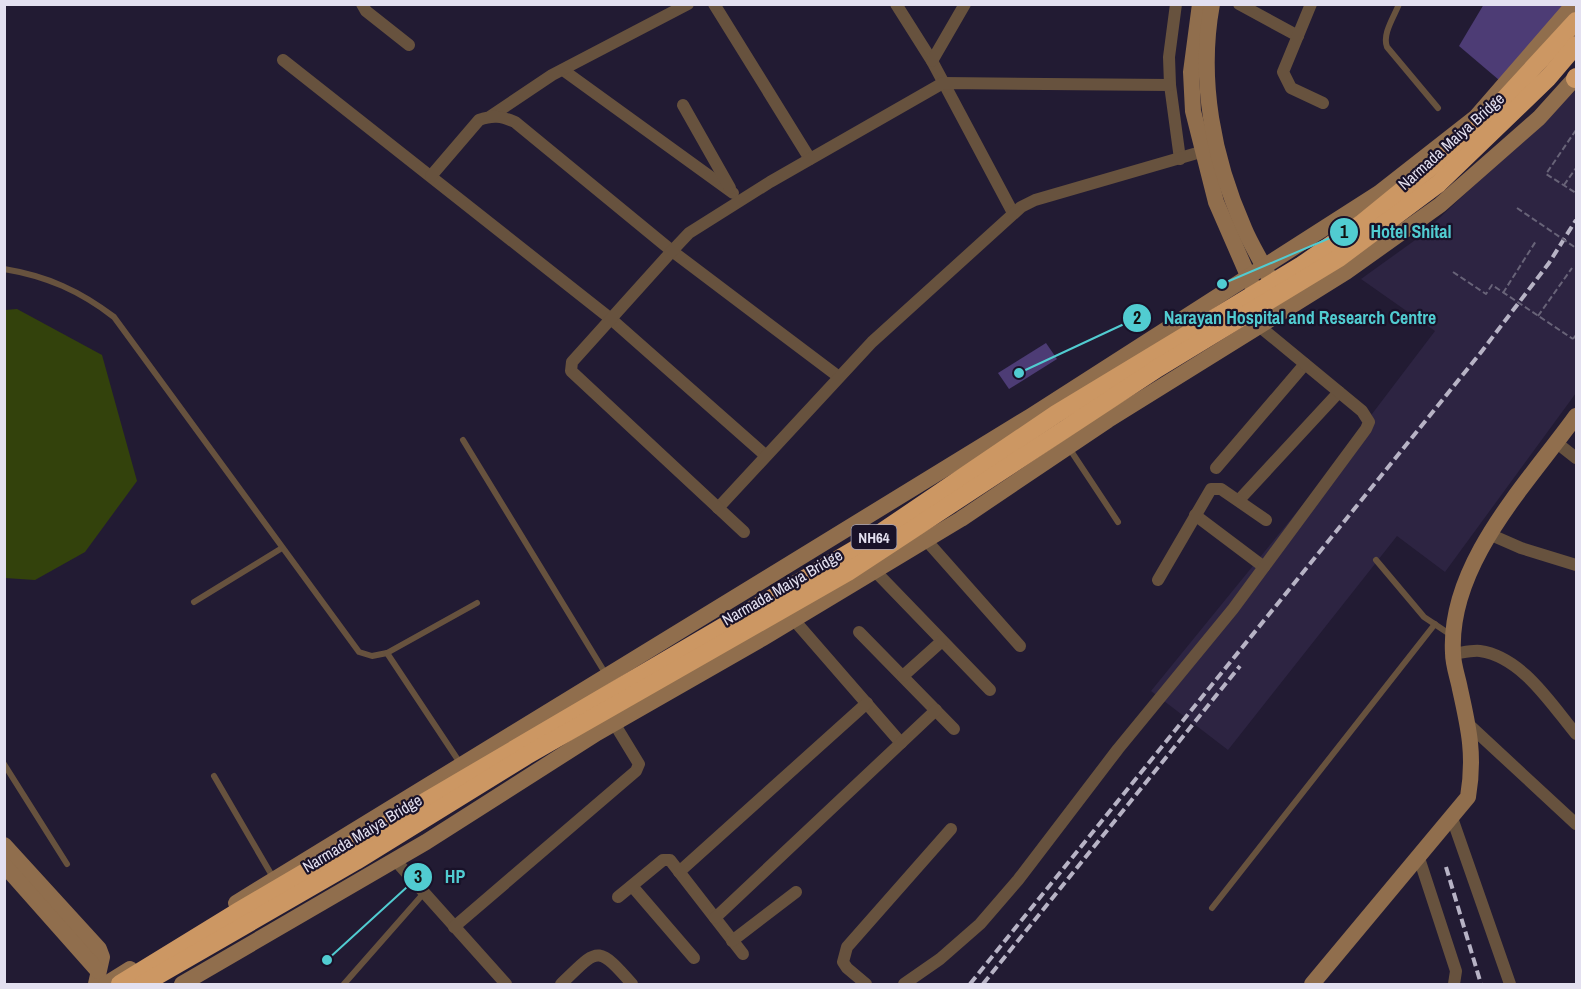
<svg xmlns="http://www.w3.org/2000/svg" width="1581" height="989" font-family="'Archivo Narrow',sans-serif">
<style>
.built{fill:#2d2442}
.green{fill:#33420c}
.building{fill:#4d3c75}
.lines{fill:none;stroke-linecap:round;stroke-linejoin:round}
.path{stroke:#686378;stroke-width:2;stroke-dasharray:6 3;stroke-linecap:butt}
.lane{stroke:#67523e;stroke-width:6}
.street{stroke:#67523e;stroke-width:12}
.secondary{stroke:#906e4d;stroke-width:16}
.highway{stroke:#cc9763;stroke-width:18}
.rail{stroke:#b7b3c5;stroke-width:4;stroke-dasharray:9 4.5;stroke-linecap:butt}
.path-bridge{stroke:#686378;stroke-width:2;stroke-dasharray:6 3;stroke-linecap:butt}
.highway-bridge{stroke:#cc9763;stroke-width:18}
.labels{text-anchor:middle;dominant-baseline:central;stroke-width:4.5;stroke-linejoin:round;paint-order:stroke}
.shield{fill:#191229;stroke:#a6a2b4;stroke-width:1.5}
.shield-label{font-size:15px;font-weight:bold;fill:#e3e0f0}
.street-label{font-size:16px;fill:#e3e0f0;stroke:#191229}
.leader{fill:none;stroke:#51ccd1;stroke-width:2}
.callout-dot{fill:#51ccd1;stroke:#191229;stroke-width:2}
.mark-label{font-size:18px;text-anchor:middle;font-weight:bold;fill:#111}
.callout-label{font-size:18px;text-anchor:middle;font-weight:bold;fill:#51ccd1;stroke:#191229;stroke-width:4.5;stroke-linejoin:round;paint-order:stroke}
</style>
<rect width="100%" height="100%" fill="#221b33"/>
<!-- built -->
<path class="built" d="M1576 90V393L1445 572 1397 536 1228 750 1151 691 1309 497 1435 331 1361 279 1418 238Z"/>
<!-- green -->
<path class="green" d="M17 309 102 355 137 481 85 552 35 580 5 578V310Z"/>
<!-- building -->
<g class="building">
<path d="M1484 4H1566L1499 80 1459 46Z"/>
<path d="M1046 343 1057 359 1009 389 998 373Z"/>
</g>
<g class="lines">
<!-- path -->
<g class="path">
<path d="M1576 130 1546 174 1576 193"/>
<path d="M1564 185 1576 168"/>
<path d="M1503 293 1536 241"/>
<path d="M1538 316 1572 268"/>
<path d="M1573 339 1576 335"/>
</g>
<!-- lane -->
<g class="lane">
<path d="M1399 4C1394 17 1382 34 1387 47L1438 108"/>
<path d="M4 269C47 276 80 291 114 317L359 652 372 656 387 653 460 763"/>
<path d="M463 440 607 676"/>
<path d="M1069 448 1118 522"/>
<path d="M1376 560 1424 617 1451 635"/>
<path d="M194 602 282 548"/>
<path d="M387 653 477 603"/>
<path d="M4 764 67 864"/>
<path d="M214 776 274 879"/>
<path d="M1212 908 1435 624"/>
<path d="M344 984 424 893"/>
</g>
<!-- street -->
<g class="street">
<path d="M362 4 366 11 409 45"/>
<path d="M714 4 810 159"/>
<path d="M896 4 932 61 1013 213"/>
<path d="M1176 4 1169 57 1170 85 1180 159"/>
<path d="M1239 4 1298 36"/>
<path d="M1311 4 1283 72 1291 88 1323 103"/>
<path d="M283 60 611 319 765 455"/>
<path d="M932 61 965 4"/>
<path d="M563 70 733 193"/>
<path d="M683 105 730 188"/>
<path d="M491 116 552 75 688 4"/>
<path d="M431 176 479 120C493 115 501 116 515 122L672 251 839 377"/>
<path d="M1557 443 1576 458"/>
<path d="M1216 468 1305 364"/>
<path d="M1239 500 1339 392"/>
<path d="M718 508 872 342 1021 207 1035 200 1211 149"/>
<path d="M1195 515 1264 567"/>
<path d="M744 532 571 371 572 362 672 251 689 233 770 182 943 83 1170 85"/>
<path d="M1489 534 1521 548 1576 565"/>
<path d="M926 540 1020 646"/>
<path d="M875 571 990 690"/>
<path d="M1158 580 1211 489H1221L1266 520"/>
<path d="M794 620 901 743"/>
<path d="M859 632 954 729"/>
<path d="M1452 654C1461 653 1472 650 1480 651 1522 657 1551 704 1576 734"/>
<path d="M903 676 942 641"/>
<path d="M1467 723 1576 824"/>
<path d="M1452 818 1510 984"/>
<path d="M1419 858 1456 971 1454 984"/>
<path d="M395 860 506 984"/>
<path d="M679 872 867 703"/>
<path d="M632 886 694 958"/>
<path d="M618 897 663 860H670L743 954"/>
<path d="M715 918 936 710"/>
<path d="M454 927 636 771 639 764 614 723"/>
<path d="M732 941 796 892"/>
<path d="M561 984C598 949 596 943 632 984"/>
<path d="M866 984 847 968 843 962 847 947 951 829"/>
<path d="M904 984 940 959 980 924 1018 880 1118 749 1233 609 1366 429 1369 422 1362 411 1259 326"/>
</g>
<!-- secondary -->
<g class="secondary">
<path d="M1200 4 1191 72 1193 111 1216 202 1253 287"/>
<path d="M1212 4C1198 80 1213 158 1244 228 1251 245 1261 260 1269 277"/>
<path d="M4 845 99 949 102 957 96 984"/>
<path d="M4 865 98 971"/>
<path d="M236 903 1031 416 1379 193 1476 117 1574 4"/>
<path d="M106 984 130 969"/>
<path d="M182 984 426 842 597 733 763 638 961 519 1108 420 1346 272 1440 205 1539 118 1576 77"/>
<path d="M1312 984 1468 797C1475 756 1469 729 1460 689 1458 678 1453 665 1453 653 1448 564 1527 484 1576 416"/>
</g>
<!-- highway -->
<path class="highway" d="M1575 79 1576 77"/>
<!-- rail -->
<g class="rail">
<path d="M1446 867 1481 984"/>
<path d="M970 984 1482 351 1549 263 1576 220"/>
<path d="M983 984 1240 666"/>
</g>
<!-- path-bridge -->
<g class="path-bridge">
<path d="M1517 208 1576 248"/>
<path d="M1453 272 1486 294 1492 285 1573 339"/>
</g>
<!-- highway-bridge -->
<g class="highway-bridge">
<path d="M120 984 239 911 864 544 1056 414 1302 265 1361 224 1475 131 1576 21"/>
<path d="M143 984 356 861 526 756 848 572 1158 368 1339 258 1438 184 1548 78 1576 45"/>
</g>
</g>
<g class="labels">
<!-- shield labels -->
<rect class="shield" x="851.5" y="525" width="45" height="24" rx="4.5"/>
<g class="shield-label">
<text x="874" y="537">NH64</text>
</g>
<!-- street labels -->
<g class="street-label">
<text transform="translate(1451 141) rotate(-42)">Narmada Maiya Bridge</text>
<text transform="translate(782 587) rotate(-30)">Narmada Maiya Bridge</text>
<text transform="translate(362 833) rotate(-31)">Narmada Maiya Bridge</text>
</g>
</g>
<!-- callouts -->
<path class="leader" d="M1222 284L1344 232M1019 373L1137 318M327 960L418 877"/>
<g class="callout-dot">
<circle cx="1222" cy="284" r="6"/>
<circle cx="1019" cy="373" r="6"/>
<circle cx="327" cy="960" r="6"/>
<circle cx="1344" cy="232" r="15"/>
<circle cx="1137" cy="318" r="15"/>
<circle cx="418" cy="877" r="15"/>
</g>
<g class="mark-label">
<text x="1344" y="238">1</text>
<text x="1137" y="324">2</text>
<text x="418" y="883">3</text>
</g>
<g class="callout-label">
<text x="1411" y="238">Hotel Shital</text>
<text x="1300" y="324">Narayan Hospital and Research Centre</text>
<text x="455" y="883">HP</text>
</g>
<!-- border -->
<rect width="1581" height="989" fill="none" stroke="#e3e0f0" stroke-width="12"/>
</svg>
